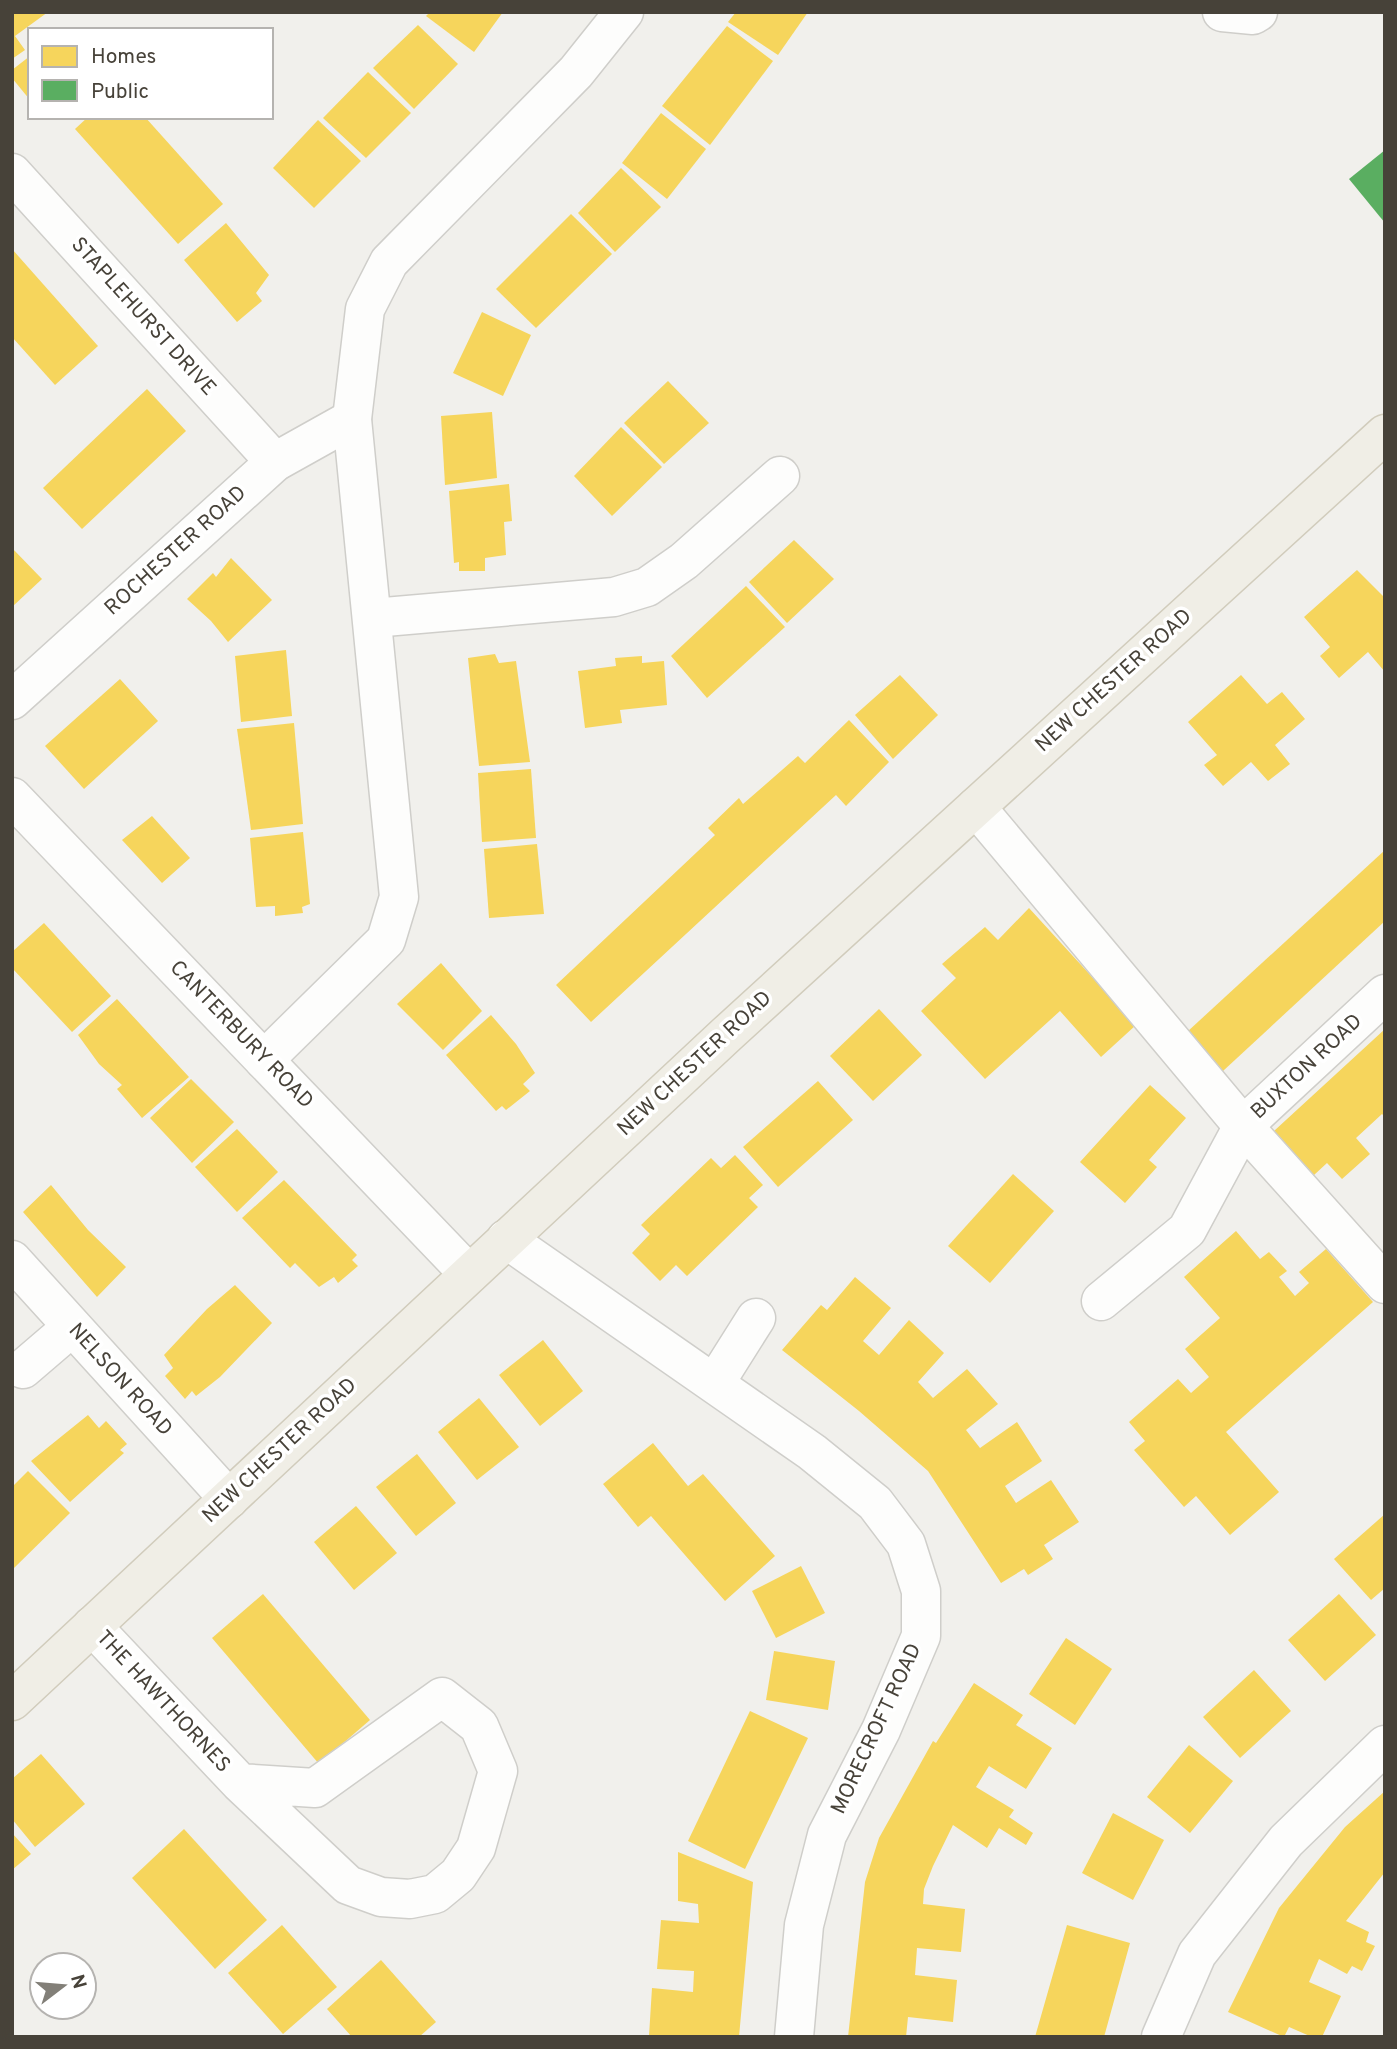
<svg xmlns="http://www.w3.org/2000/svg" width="1397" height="2049" font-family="Overpass,sans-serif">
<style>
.homes{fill:#f6d55c}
.public{fill:#5aae61}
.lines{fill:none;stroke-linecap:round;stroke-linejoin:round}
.minor-casing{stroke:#cfceca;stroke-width:41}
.major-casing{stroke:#d1ccbc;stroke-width:41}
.minor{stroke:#fdfdfc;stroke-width:38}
.major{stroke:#f0eee6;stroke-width:38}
.labels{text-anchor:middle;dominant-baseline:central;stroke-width:7;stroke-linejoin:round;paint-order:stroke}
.street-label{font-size:21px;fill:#474239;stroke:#fff}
</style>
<rect width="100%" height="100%" fill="#f1f0ec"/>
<!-- homes -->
<g class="homes">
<path d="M12 12H48L15 36 25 50 12 59Z"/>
<path d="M430 12H503L474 52 426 16Z"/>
<path d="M736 12H808L778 55 728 22Z"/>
<path d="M418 25 458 64 414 109 373 68Z"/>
<path d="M727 26 773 61 710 145 662 106Z"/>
<path d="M30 56V100L12 78V70Z"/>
<path d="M368 72 411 113 366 158 323 118Z"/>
<path d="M661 113 706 149 667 199 622 163Z"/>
<path d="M88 117H145L223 204 178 244 75 129Z"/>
<path d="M318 120 361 161 314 208 273 168Z"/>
<path d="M621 168 661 207 615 252 578 213Z"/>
<path d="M571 214 612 254 536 328 496 289Z"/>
<path d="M226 223 269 275 256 293 262 301 237 322 184 260Z"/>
<path d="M12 249 98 346 55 385 12 337Z"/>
<path d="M482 312 531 335 503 396 453 373Z"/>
<path d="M668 381 709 423 664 464 624 423Z"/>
<path d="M147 389 186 431 82 529 43 488Z"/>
<path d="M492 412 497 478 445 485 441 416Z"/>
<path d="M621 427 662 467 612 516 574 476Z"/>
<path d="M509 484 512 521 504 522 506 555 485 558V571H459V562L454 563 449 491Z"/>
<path d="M794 540 834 579 787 623 749 582Z"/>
<path d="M12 548 42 579 12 607Z"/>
<path d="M231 558 272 600 228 642 211 621 187 599 213 573 216 577Z"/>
<path d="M1357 570 1385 598V672L1368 652 1339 678 1320 656 1330 647 1304 617Z"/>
<path d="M746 586 785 627 707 698 671 656Z"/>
<path d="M286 650 292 716 241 722 235 656Z"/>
<path d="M495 654 499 663 516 661 530 762 479 766 468 658Z"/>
<path d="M642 656V663L664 661 667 705 620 710 622 723 585 728 578 671 616 666 615 658Z"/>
<path d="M900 675 938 715 893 759 855 715Z"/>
<path d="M1241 675 1267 704 1282 692 1305 719 1275 745 1290 764 1268 781 1251 762 1223 786 1204 765 1217 755 1188 722Z"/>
<path d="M120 679 158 721 84 789 45 746Z"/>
<path d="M849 720 889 762 846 806 836 795 591 1022 556 985 715 835 708 828 739 798 743 804 798 756 805 763Z"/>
<path d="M294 723 303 824 251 830 237 729Z"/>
<path d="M531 769 536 838 482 842 478 773Z"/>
<path d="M152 816 190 858 162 883 122 840Z"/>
<path d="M303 832 310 904 302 907 303 913 275 916V906L256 907 250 838Z"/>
<path d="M537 844 544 914 489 918 484 849Z"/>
<path d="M1385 850V921L1223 1071 1187 1032Z"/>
<path d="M1029 908 1136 1025 1101 1057 1060 1011 985 1079 921 1011 956 978 942 964 985 927 998 940Z"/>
<path d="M44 923 111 996 72 1032 12 968V952Z"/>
<path d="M441 963 482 1011 443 1050 397 1004Z"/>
<path d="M117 999 189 1077 142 1118 117 1089 122 1085 99 1064 78 1035Z"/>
<path d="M879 1009 922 1055 873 1101 830 1056Z"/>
<path d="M491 1015 516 1044 535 1073 523 1084 530 1091 506 1110 502 1106 496 1111 446 1055Z"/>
<path d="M1385 1029V1117L1382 1114 1356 1138 1370 1154 1342 1179 1327 1163 1314 1175 1274 1131Z"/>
<path d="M191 1079 234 1122 192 1163 150 1118Z"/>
<path d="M818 1081 853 1120 778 1187 743 1147Z"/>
<path d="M1150 1085 1186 1118 1149 1160 1157 1167 1125 1203 1080 1162Z"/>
<path d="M237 1129 278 1172 237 1212 195 1167Z"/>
<path d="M735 1155 763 1185 749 1198 758 1207 687 1276 676 1265 660 1281 632 1253 650 1234 641 1225 711 1158 721 1168Z"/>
<path d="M1013 1174 1054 1211 990 1283 948 1246Z"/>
<path d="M284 1180 357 1255 352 1260 358 1266 338 1283 334 1277 319 1287 295 1263 290 1268 242 1218Z"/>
<path d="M51 1185 88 1230 126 1267 97 1297 23 1212Z"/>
<path d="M1236 1231 1260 1259 1269 1252 1287 1271 1279 1277 1295 1296 1309 1283 1299 1272 1326 1249 1373 1302 1226 1432 1279 1492 1230 1535 1196 1496 1184 1507 1134 1450 1145 1441 1129 1422 1178 1379 1191 1393 1209 1377 1185 1349 1220 1318 1184 1277Z"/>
<path d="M855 1277 891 1308 863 1341 879 1355 909 1320 944 1353 918 1382 933 1398 967 1369 998 1404 966 1430 980 1448 1017 1422 1042 1461 1005 1486 1016 1503 1051 1480 1079 1522 1044 1545 1053 1559 1028 1575 1024 1569 1001 1583 928 1471 859 1411 782 1350 821 1305 827 1310Z"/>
<path d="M235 1285 272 1323 220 1377 196 1396 192 1391 185 1399 165 1376 173 1368 164 1355 207 1309Z"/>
<path d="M543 1340 583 1391 540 1426 499 1375Z"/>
<path d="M479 1398 519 1447 477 1480 438 1432Z"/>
<path d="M88 1415 99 1428 106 1421 127 1444 120 1450 124 1453 70 1502 31 1461Z"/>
<path d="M653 1443 688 1486 703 1474 775 1556 725 1601 651 1516 638 1527 603 1484Z"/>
<path d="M417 1454 456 1503 416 1536 376 1487Z"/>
<path d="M28 1471 70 1513 12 1570V1487Z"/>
<path d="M356 1506 397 1553 354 1590 314 1542Z"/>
<path d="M1385 1514V1588L1371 1600 1334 1559Z"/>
<path d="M801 1566 825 1613 776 1638 752 1591Z"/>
<path d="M263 1594 370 1720 319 1764 212 1638Z"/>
<path d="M1339 1594 1376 1635 1325 1681 1288 1640Z"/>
<path d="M1066 1638 1112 1669 1075 1725 1029 1694Z"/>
<path d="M774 1651 835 1661 828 1710 766 1700Z"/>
<path d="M1254 1670 1291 1711 1240 1758 1203 1717Z"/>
<path d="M974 1683 1023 1715 1016 1725 1052 1748 1026 1789 989 1766 976 1787 1014 1810 1009 1817 1033 1833 1026 1845 999 1828 987 1848 953 1825 933 1866 924 1889 923 1904 965 1909 961 1952 917 1948 915 1975 957 1980 953 2022 908 2017 906 2037H848L865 1882 879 1838 933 1741 936 1743Z"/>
<path d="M750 1711 808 1738 745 1869 688 1841Z"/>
<path d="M1189 1745 1233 1781 1190 1833 1147 1797Z"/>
<path d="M41 1754 85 1804 35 1847 12 1819V1779Z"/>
<path d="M1385 1791V1872L1346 1921 1369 1932 1366 1942 1375 1946 1362 1971 1352 1966 1347 1974 1319 1959 1309 1982 1341 1996 1322 2037H1312L1289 2027 1284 2037 1228 2012 1279 1908 1345 1827Z"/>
<path d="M1113 1813 1164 1840 1133 1900 1082 1873Z"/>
<path d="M184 1829 267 1920 215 1969 132 1878Z"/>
<path d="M12 1833 31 1854 12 1870Z"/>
<path d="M678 1852 753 1882 739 2037 649 2036 652 1988 693 1992 694 1971 657 1969 661 1920 699 1923 698 1904 678 1901Z"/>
<path d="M282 1925 337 1987 283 2034 228 1973Z"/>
<path d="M1067 1925 1130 1943 1104 2037H1035Z"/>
<path d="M381 1960 436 2022 419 2037H352L327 2009Z"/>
</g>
<!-- public -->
<path class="public" d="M1385 150V223L1349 179Z"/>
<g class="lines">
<defs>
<g id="minor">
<path d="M1222 12 1253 15 1258 12"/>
<path d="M12 173 275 462"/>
<path d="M373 618 614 597 647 587 684 561 780 476"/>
<path d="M12 700 275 462 352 419"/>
<path d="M12 797 469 1274"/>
<path d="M976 807 1243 1126 1385 1284"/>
<path d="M264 1060 386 940 399 897 352 419 365 309 389 262 576 72 624 12"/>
<path d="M506 1239 812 1452 875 1503 906 1544 921 1591V1636L881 1730 827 1835 804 1925 794 2037"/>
<path d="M12 1260 229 1499"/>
<path d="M1101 1301 1187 1230 1243 1126 1385 994"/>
<path d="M23 1369 72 1327"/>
<path d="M715 1383 756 1318"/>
<path d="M92 1626 240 1783 315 1788 442 1697 479 1726 498 1771 476 1848 458 1875 435 1894 410 1899 381 1897 348 1885 240 1783"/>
<path d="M1161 2037 1197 1954 1286 1841 1385 1745"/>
</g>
<path id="major" d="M12 1701 727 1034 1385 434"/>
</defs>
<!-- minor casing -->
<use href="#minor" class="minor-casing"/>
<!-- major casing -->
<use href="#major" class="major-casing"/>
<!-- minor -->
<use href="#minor" class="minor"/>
<!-- major -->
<use href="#major" class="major"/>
</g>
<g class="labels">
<!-- street labels -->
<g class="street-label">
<text transform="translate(143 317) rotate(48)">STAPLEHURST DRIVE</text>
<text transform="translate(176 551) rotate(-42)">ROCHESTER ROAD</text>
<text transform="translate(1114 681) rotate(-42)">NEW CHESTER ROAD</text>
<text transform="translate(241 1035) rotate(46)">CANTERBURY ROAD</text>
<text transform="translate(695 1064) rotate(-43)">NEW CHESTER ROAD</text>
<text transform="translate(1307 1067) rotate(-43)">BUXTON ROAD</text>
<text transform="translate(120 1380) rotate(48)">NELSON ROAD</text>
<text transform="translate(280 1451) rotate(-43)">NEW CHESTER ROAD</text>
<text transform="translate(163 1702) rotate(47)">THE HAWTHORNES</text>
<text transform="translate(877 1729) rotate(-65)">MORECROFT ROAD</text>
</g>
</g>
<!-- border -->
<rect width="1397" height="2049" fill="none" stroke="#474239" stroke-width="28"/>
<!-- legend -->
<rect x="28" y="28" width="245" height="91" fill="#ffffff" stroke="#b5b3b0" stroke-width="2"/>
<rect x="42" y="46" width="35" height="21" fill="#f6d55c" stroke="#b5b3b0" stroke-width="2"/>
<text x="91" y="63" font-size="21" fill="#474239">Homes</text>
<rect x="42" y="80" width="35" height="21" fill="#5aae61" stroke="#b5b3b0" stroke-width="2"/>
<text x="91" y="98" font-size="21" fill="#474239">Public</text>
<!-- north arrow -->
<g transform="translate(63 1986) rotate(74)"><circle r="33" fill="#ffffff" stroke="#b5b3b0" stroke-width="2"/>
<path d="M0-5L12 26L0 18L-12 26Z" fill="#827f78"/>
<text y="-10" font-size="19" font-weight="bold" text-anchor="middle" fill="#474239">N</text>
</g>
</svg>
